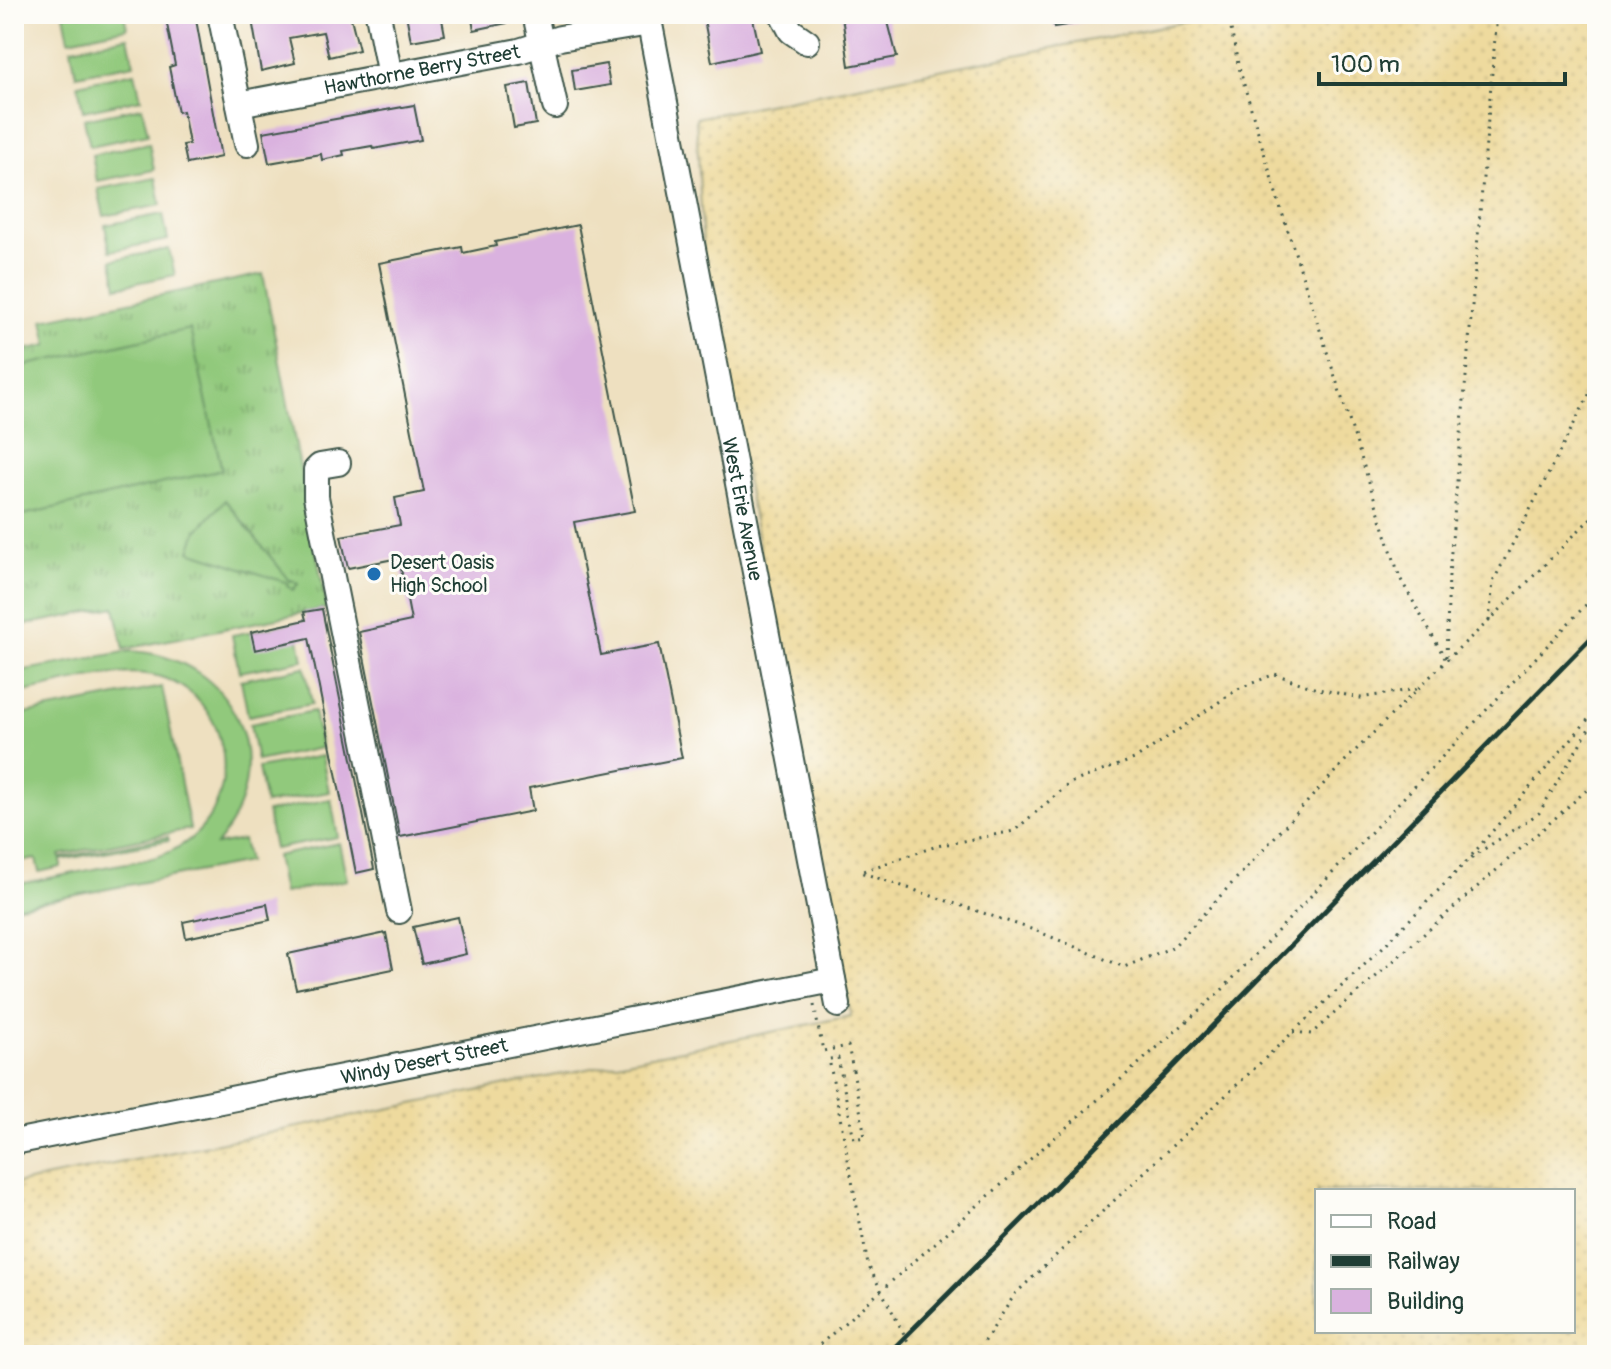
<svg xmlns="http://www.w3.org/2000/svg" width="1611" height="1369" font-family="Pangolin,sans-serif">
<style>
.grass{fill:url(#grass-tufts);stroke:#588358;stroke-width:2}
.sand{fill:url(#sand-dots);stroke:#868c69;stroke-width:2;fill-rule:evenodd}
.garden{fill:#91c97c;stroke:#588358;stroke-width:2}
.building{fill:#dab2df}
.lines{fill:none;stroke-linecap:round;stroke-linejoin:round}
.minor-casing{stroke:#3e5549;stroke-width:28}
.path{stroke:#3e5549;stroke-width:3;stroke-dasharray:2 6;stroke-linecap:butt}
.minor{stroke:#fff;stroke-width:24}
.rail{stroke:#1f3d34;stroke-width:5}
.path-bridge{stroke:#3e5549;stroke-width:3;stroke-dasharray:2 6;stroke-linecap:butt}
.poi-dot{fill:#1f6fb2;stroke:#fdfcf7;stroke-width:3}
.labels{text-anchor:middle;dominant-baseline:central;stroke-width:6;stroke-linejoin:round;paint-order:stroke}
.street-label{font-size:20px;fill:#1f3d34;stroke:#fdfcf7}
.poi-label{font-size:20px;fill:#1f3d34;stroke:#fdfcf7;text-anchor:start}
</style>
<defs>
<pattern id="grass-tufts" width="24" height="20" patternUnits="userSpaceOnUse" patternTransform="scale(2)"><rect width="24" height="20" fill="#91c97c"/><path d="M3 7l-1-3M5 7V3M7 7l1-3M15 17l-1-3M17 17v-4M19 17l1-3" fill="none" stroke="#76a466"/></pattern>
<pattern id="sand-dots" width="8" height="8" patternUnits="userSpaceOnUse" patternTransform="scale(2)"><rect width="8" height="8" fill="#eeda9e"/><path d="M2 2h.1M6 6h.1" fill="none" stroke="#ccbc89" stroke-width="1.8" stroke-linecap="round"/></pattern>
</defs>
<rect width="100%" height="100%" fill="#fdfcf7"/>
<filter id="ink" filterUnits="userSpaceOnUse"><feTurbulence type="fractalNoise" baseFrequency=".0125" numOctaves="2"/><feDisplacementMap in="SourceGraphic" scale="16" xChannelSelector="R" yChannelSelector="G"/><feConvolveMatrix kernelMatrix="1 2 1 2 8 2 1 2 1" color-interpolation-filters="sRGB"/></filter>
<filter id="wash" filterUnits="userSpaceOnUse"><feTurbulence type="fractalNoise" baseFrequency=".006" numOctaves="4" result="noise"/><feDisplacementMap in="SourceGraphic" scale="32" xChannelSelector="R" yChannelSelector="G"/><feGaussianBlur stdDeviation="1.8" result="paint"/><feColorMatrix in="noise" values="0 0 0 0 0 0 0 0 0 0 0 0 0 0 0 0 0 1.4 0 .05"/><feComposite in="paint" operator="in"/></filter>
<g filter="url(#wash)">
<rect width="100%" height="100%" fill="#eee0c0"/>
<!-- grass -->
<path class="grass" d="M263 274 327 608 124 649 115 607 14 627V352L48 345 43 320Z"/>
<!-- sand -->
<path class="sand" d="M1206 14H1597V1355H14V1184L851 1016 704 264 696 118 1204 18ZM1317 1191H1573V1331H1317Z"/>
<!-- garden -->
<g class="garden">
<path d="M64 14H124L127 28 69 40Z"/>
<path d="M128 37 134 64 76 75 71 48Z"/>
<path d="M135 72 141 99 83 111 78 84Z"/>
<path d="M142 107 148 134 90 146 84 119Z"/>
<path d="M149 143 154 170 97 181 92 155Z"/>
<path d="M156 178 161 205 104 216 98 189Z"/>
<path d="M163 214 168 240 110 251 105 225Z"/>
<path d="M169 249 175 275 117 287 112 260Z"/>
<path d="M190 329 222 470 14 517V368Z"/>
<path d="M225 500 290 581 292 580 298 584 293 590 287 586 288 583 190 551 197 531Z"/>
<path d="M296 623 303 660 239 672 232 635Z"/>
<path d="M130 651C235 656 283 764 216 845L243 840 248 862 14 907V885C46 879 78 872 110 866 132 862 156 860 175 849 249 810 236 694 153 675 115 667 53 687 14 694V672Z"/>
<path d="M305 667 312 704 248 716 241 680Z"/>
<path d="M162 687 190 829 59 855 60 858 168 837 169 840 61 860V867L39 872 36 859 14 863V716Z"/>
<path d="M314 711 321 748 257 761 250 724Z"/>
<path d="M322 756 329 792 265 804 258 768Z"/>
<path d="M331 799 338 837 274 849 267 812Z"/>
<path d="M339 843 347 880 283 893 276 856Z"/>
</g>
<g id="blocks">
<!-- building -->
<g class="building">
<path d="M165 14H195L221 157 187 164 183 145 189 144 183 111 178 112 169 67 175 65Z"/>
<path d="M251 14H350L359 50 329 57 323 32 289 38 295 63 261 71Z"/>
<path d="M406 14H441L445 35 411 41Z"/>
<path d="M471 14H520L521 20 474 30Z"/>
<path d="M703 14H752L760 51 712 62Z"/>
<path d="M851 14H886L897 57 849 66 842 16Z"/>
<path d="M1052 14H1090L1091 21 1054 27Z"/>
<path d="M606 64 610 85 575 91 572 70Z"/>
<path d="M529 83 536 124 514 128 507 87Z"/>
<path d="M414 105 421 140 373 149 372 146 343 151 344 155 322 160 321 154 269 163 263 132Z"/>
<path d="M578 225 635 511 574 522 601 655 659 644 682 758 529 788 533 811 400 837 359 632 411 621 399 558 348 568 341 536 400 525 395 498 424 492 379 263 462 247 463 253 496 246 495 242Z"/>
<path d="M322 609 374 869 356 873 309 638 255 650 251 632 306 620 304 612Z"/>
<path d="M267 904 270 920 186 938 183 922Z"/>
<path d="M458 917 466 954 422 964 413 927Z"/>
<path d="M386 933 393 969 296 989 288 954Z"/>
</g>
</g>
</g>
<g filter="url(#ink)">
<use href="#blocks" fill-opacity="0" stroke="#3e5549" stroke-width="2"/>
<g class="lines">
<defs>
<g id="minor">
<path d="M220 14 247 144"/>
<path d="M378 14 390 76"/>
<path d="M535 14 555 106"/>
<path id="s1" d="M648 14 838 1005"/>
<path d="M782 14 791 31 807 42"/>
<path id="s2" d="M239 104 519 51 560 38 650 23"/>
<path d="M338 463 320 466 316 470V497L399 911"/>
<path id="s3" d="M14 1142 833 980"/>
</g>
</defs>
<!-- minor casing -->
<use href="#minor" class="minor-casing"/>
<!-- path -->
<g class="path">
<path d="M1228 14 1238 64 1278 200 1400 578 1446 660"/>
<path d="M1489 621 1493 582 1597 379"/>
<path d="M1446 657 1449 575 1497 14"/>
<path d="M1417 689 1360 698 1314 688 1275 674 1238 689 1137 758 1070 783 1014 831 937 846 860 872 1037 931 1124 967 1173 947 1345 761 1459 648 1489 621 1597 512"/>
<path d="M1472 855 1597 709"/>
<path d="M814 1005 823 1051 848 1046 853 1070"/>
<path d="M1293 1032 1311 1034 1597 781"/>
<path d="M808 1355 1220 992 1597 593"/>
<path d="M976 1355 1015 1294 1378 952 1469 859 1539 813 1597 715"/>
</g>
<!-- minor -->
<use href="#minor" class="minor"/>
<!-- rail -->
<path class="rail" d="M887 1355 1069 1173 1597 632"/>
<!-- path-bridge -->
<path class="path-bridge" d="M853 1070 865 1137 854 1139 838 1058 829 1059 868 1265 915 1355"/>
</g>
</g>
<!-- markers -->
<circle class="poi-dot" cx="374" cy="574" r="8"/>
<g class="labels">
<!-- street labels -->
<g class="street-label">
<text stroke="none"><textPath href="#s2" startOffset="186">Hawthorne Berry Street</textPath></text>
<text stroke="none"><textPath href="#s1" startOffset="504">West Erie Avenue</textPath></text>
<text stroke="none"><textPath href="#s3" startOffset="418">Windy Desert Street</textPath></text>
</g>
<!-- poi labels -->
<g class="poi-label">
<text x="390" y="562">Desert Oasis<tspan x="390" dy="23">High School</tspan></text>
</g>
</g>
<!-- margin -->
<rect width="1611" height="1369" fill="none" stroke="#fdfcf7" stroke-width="48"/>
<!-- legend -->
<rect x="1315" y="1189" width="260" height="144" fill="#fdfcf7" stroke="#a4b0a9" stroke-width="2"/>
<rect x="1331" y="1215" width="40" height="12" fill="#ffffff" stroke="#a4b0a9" stroke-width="2"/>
<text x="1387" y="1229" font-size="24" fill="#1f3d34">Road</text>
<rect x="1331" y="1255" width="40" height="12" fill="#1f3d34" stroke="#a4b0a9" stroke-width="2"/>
<text x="1387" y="1269" font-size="24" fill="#1f3d34">Railway</text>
<rect x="1331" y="1289" width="40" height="24" fill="#dab2df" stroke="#a4b0a9" stroke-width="2"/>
<text x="1387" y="1309" font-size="24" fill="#1f3d34">Building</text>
<!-- scale -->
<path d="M1319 72v12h246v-12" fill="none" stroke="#1f3d34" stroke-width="4"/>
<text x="1331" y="72" font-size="24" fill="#1f3d34" stroke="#fdfcf7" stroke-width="6" paint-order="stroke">100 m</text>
</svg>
